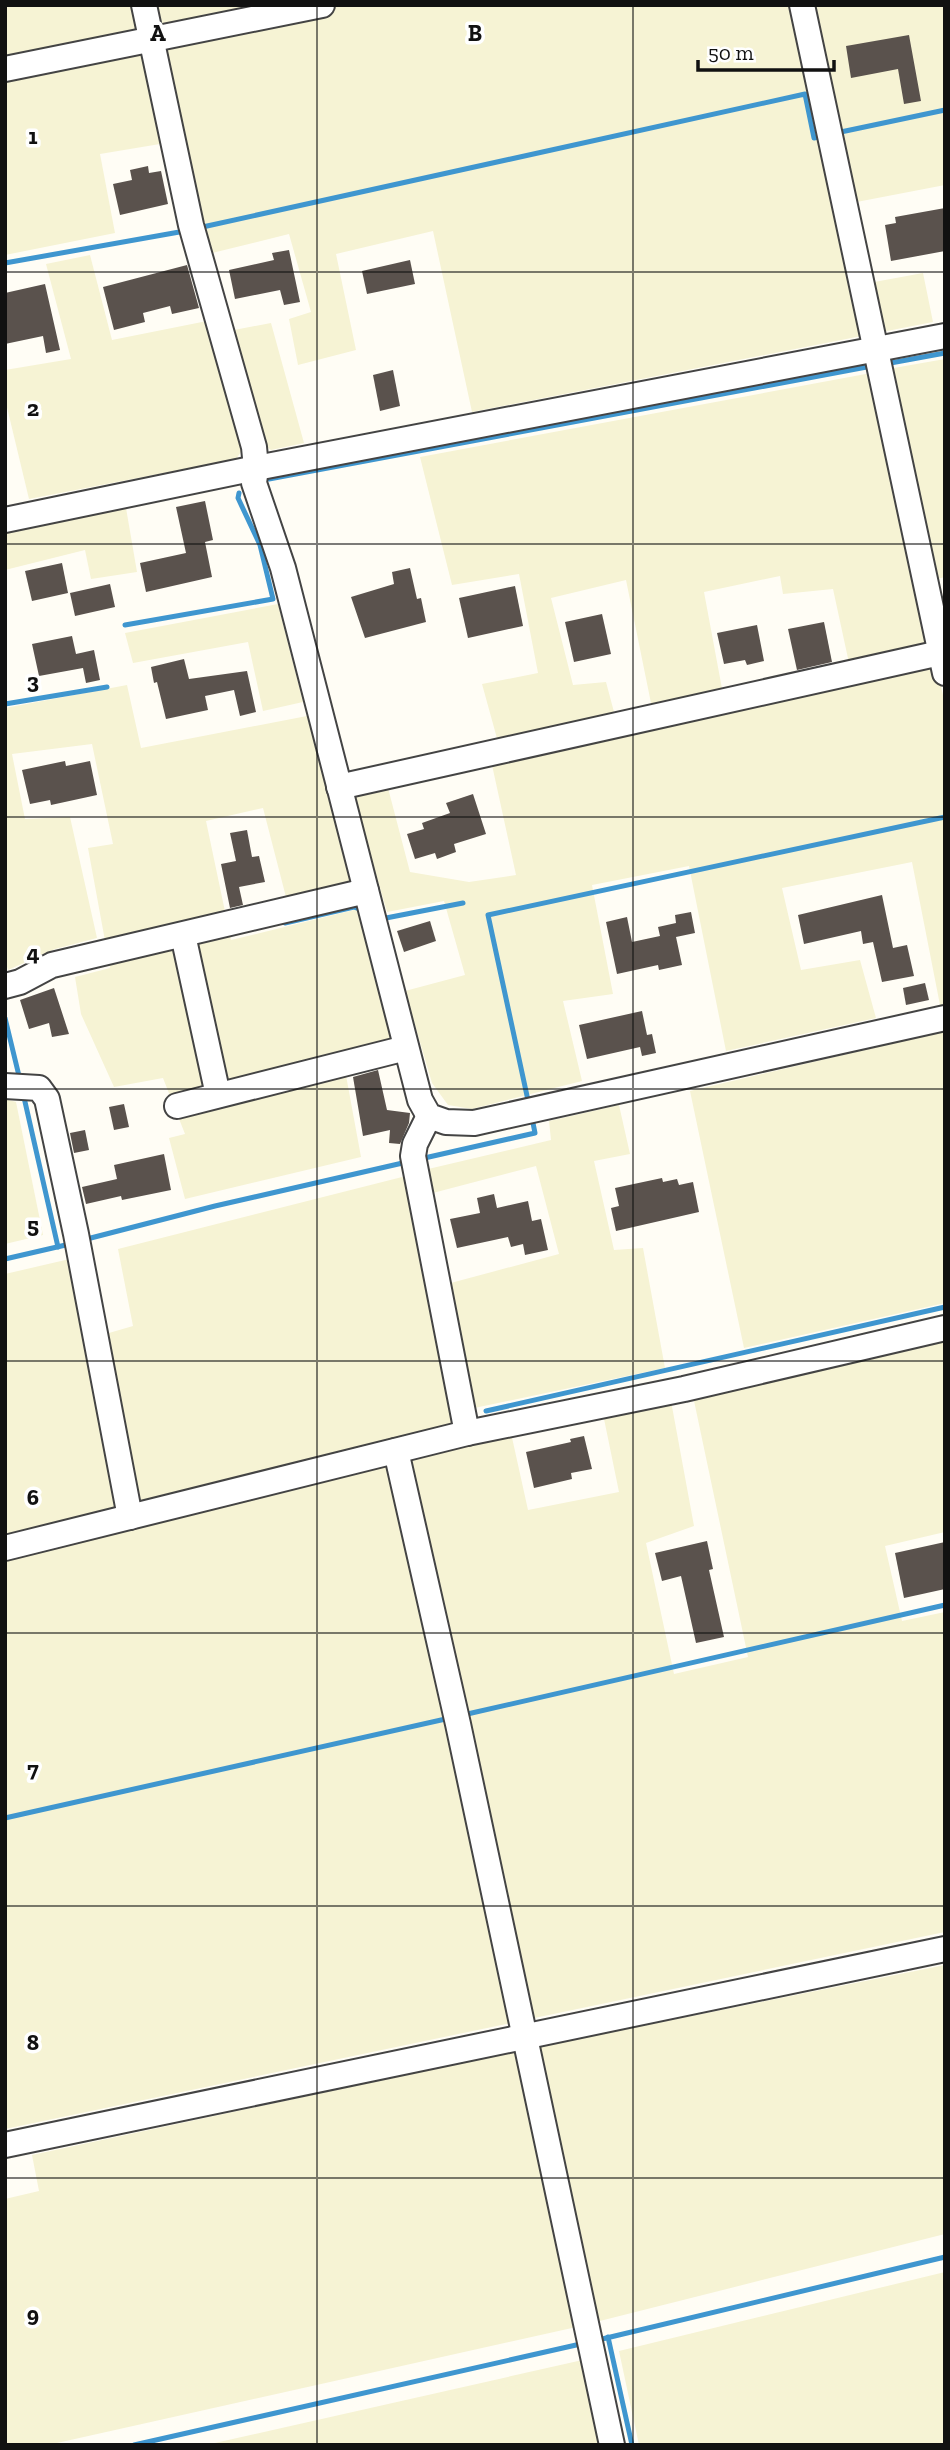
<svg xmlns="http://www.w3.org/2000/svg" width="950" height="2450" font-family="'Zilla Slab',serif">
<style>
.farmland{fill:#f6f3d4}
.lines{fill:none;stroke-linecap:round;stroke-linejoin:round}
.stream{stroke:#3f96cf;stroke-width:5}
.building{fill:#5a524d}
.minor-casing{stroke:#444;stroke-width:28}
.minor{stroke:#fff;stroke-width:24}
.grid{fill:none;stroke:#111;stroke-width:2;stroke-opacity:0.55}
.grid-label{font-size:23px;text-anchor:middle;font-weight:bold;fill:#111;stroke:#fff;stroke-width:7;stroke-linejoin:round;paint-order:stroke}
</style>
<rect width="100%" height="100%" fill="#fffdf5"/>
<!-- farmland -->
<g class="farmland">
<path d="M5 5H135L142 34 5 56Z"/>
<path d="M153 5H945V185L841 205 858 285 923 273 933 322 472 412 433 231 336 254 356 350 298 365 289 319 311 312 289 234 208 254Z"/>
<path d="M147 49 166 143 100 154 115 233 5 255V78Z"/>
<path d="M90 255 112 340 207 321 245 446 236 459 29 499 5 399V370L71 359 46 264Z"/>
<path d="M271 323 304 443 271 450 259 441 229 331Z"/>
<path d="M945 359V577L933 580 888 369Z"/>
<path d="M871 373 934 644 849 663 833 589 783 594 780 576 704 592 723 694 652 708 626 580 551 598 573 685 606 682 614 712 498 742 482 684 538 673 519 574 452 585 420 457Z"/>
<path d="M126 508 137 572 91 579 85 550 5 570V533Z"/>
<path d="M278 604 303 702 263 711 248 642 133 663 125 633Z"/>
<path d="M936 664 945 704V1004L940 1005 912 862 782 888 801 970 860 960 876 1018 726 1051 689 866 592 885 613 994 563 1001 582 1081 472 1109 448 1105 432 1083 405 991 465 975 444 901 387 912 352 793 388 788 410 872 469 882 516 875 492 765Z"/>
<path d="M127 685 141 748 307 716 351 886 287 901 263 808 206 821 231 940 358 909 394 1045 343 1059 361 1157 185 1199 169 1138 185 1134 163 1078 114 1087 81 1014 75 977 110 968 88 848 113 844 92 744 12 754 25 819 70 817 97 938 55 949 8 970 5 960V708Z"/>
<path d="M945 1031V1303L744 1348 690 1091Z"/>
<path d="M5 1099 16 1102 43 1235 5 1244Z"/>
<path d="M619 1105 630 1154 594 1161 614 1250 643 1248 665 1368 460 1411 461 1428 135 1510 102 1335 133 1326 118 1249 410 1175 432 1288 559 1254 536 1166 429 1194 424 1170 551 1140 549 1121Z"/>
<path d="M74 1258 121 1513 5 1541V1274Z"/>
<path d="M945 1334V1532L885 1546 902 1621 945 1612V1932L5 2129V1558L511 1433 528 1510 619 1492 603 1414 671 1401 694 1526 646 1543 674 1674 748 1657 693 1396Z"/>
<path d="M945 1965V2234L572 2328 48 2445H5V2199L39 2191 32 2155 537 2047Z"/>
<path d="M945 2272V2445H639L619 2351Z"/>
<path d="M587 2359 605 2445H206Z"/>
</g>
<g class="lines">
<!-- stream -->
<g class="stream">
<path d="M836 133 945 110"/>
<path d="M198 228 805 94 814 138 823 136"/>
<path d="M5 263 185 231"/>
<path d="M885 364 945 353"/>
<path d="M269 479 872 366"/>
<path d="M125 625 273 599 260 545 238 498 239 493"/>
<path d="M5 704 107 687"/>
<path d="M380 916 386 918 463 903"/>
<path d="M285 923 354 907 364 910"/>
<path d="M5 1018 20 1080"/>
<path d="M23 1093 58 1247"/>
<path d="M529 1105 488 915 945 817"/>
<path d="M420 1159 535 1133 532 1118"/>
<path d="M83 1240 215 1206 407 1162"/>
<path d="M5 1259 70 1244"/>
<path d="M486 1411 945 1307"/>
<path d="M463 1715 945 1605"/>
<path d="M5 1818 450 1718"/>
<path d="M608 2337 632 2445"/>
<path d="M598 2340 945 2257"/>
<path d="M134 2445 585 2343"/>
</g>
</g>
<!-- building -->
<g class="building">
<path d="M909 35 921 101 904 104 898 69 851 78 846 46Z"/>
<path d="M148 166 149 173 161 171 168 204 120 215 113 184 132 180 130 170Z"/>
<path d="M945 208V251L891 261 885 225 896 223 895 217Z"/>
<path d="M289 250 300 302 284 305 280 290 235 299 229 270 274 260 272 253Z"/>
<path d="M410 260 415 284 367 294 362 271Z"/>
<path d="M187 265 199 308 172 314 170 306 143 313 145 322 114 330 103 287Z"/>
<path d="M45 284 60 350 46 353 43 336 5 344V293Z"/>
<path d="M393 370 400 406 380 411 373 375Z"/>
<path d="M205 501 213 540 205 542 212 577 146 592 140 563 186 553 176 507Z"/>
<path d="M62 563 68 593 32 601 25 571Z"/>
<path d="M410 568 417 599 421 598 426 622 365 638 351 597 394 584 392 572Z"/>
<path d="M110 584 115 607 75 616 70 593Z"/>
<path d="M515 586 523 626 468 638 459 598Z"/>
<path d="M602 614 611 654 574 662 565 622Z"/>
<path d="M824 622 832 662 797 670 788 629Z"/>
<path d="M757 625 764 661 747 665 745 660 724 664 717 633Z"/>
<path d="M72 636 76 654 94 650 100 680 86 683 83 668 39 676 32 644Z"/>
<path d="M184 659 189 679 247 671 256 712 240 716 234 690 205 696 208 710 166 719 157 682 154 683 151 667Z"/>
<path d="M65 761 66 766 90 761 97 795 51 805 50 800 30 804 22 770Z"/>
<path d="M473 794 486 834 454 844 456 852 437 859 435 853 415 859 407 834 424 829 422 823 450 813 446 803Z"/>
<path d="M247 830 252 857 259 856 265 882 239 887 243 905 230 908 221 864 236 861 230 833Z"/>
<path d="M882 895 893 948 907 945 914 976 882 982 873 942 863 944 861 931 804 944 798 915Z"/>
<path d="M691 912 695 933 676 937 682 965 659 970 658 965 617 974 606 922 627 917 632 942 660 936 658 927 676 923 675 915Z"/>
<path d="M430 921 436 941 404 952 397 931Z"/>
<path d="M925 983 929 1000 906 1005 903 988Z"/>
<path d="M54 988 69 1034 52 1037 49 1023 29 1029 20 1000Z"/>
<path d="M642 1011 647 1035 652 1034 656 1053 642 1056 640 1047 587 1059 579 1025Z"/>
<path d="M378 1070 387 1110 410 1113 409 1123 400 1144 389 1143 390 1130 363 1136 353 1077Z"/>
<path d="M124 1104 129 1127 114 1130 109 1107Z"/>
<path d="M85 1130 89 1150 74 1153 70 1133Z"/>
<path d="M164 1154 171 1190 122 1200 121 1196 86 1204 82 1187 117 1179 114 1165Z"/>
<path d="M662 1178 663 1182 677 1179 679 1185 693 1182 699 1212 616 1231 611 1208 619 1206 615 1188Z"/>
<path d="M494 1194 497 1208 528 1201 532 1221 541 1219 548 1250 525 1255 523 1244 511 1247 508 1237 457 1248 450 1219 480 1213 477 1198Z"/>
<path d="M584 1436 592 1469 571 1473 572 1479 534 1488 526 1452 571 1442 570 1439Z"/>
<path d="M707 1541 713 1569 709 1570 724 1637 696 1643 681 1576 662 1581 655 1553Z"/>
<path d="M945 1542V1589L904 1598 895 1553Z"/>
</g>
<g class="lines">
<defs>
<g id="minor">
<path d="M144 5 191 225 254 447 256 468 254 483 283 568 420 1100 429 1116 446 1122 474 1123 945 1018"/>
<path d="M802 5 945 673"/>
<path d="M5 69 322 5"/>
<path d="M5 520 256 468 945 336"/>
<path d="M339 787 940 653"/>
<path d="M183 935 218 1095"/>
<path d="M5 986 20 982 52 965 366 891"/>
<path d="M5 1086 39 1088 47 1099 76 1234 130 1517"/>
<path d="M177 1106 406 1048"/>
<path d="M429 1116 415 1144 413 1156 467 1433"/>
<path d="M396 1451 458 1724 612 2445"/>
<path d="M5 1548 467 1433 684 1389 945 1328"/>
<path d="M5 2145 945 1949"/>
</g>
</defs>
<!-- minor casing -->
<use href="#minor" class="minor-casing"/>
<!-- minor -->
<use href="#minor" class="minor"/>
</g>
<!-- grid -->
<path class="grid" d="M317 5V2445M633 5V2445M5 272H945M5 544H945M5 817H945M5 1089H945M5 1361H945M5 1633H945M5 1906H945M5 2178H945"/>
<g class="grid-label">
<text x="158" y="41">A</text>
<text x="475" y="41">B</text>
<text x="33" y="144">1</text>
<text x="33" y="416">2</text>
<text x="33" y="689">3</text>
<text x="33" y="961">4</text>
<text x="33" y="1233">5</text>
<text x="33" y="1505">6</text>
<text x="33" y="1777">7</text>
<text x="33" y="2050">8</text>
<text x="33" y="2322">9</text>
</g>
<!-- border -->
<rect width="950" height="2450" fill="none" stroke="#111111" stroke-width="14"/>
<!-- scale -->
<path d="M698 60v10h136v-10" fill="none" stroke="#111111" stroke-width="3.5"/>
<text x="708" y="60" font-size="21" fill="#111111" stroke="#ffffff" stroke-width="5" paint-order="stroke">50 m</text>
</svg>
